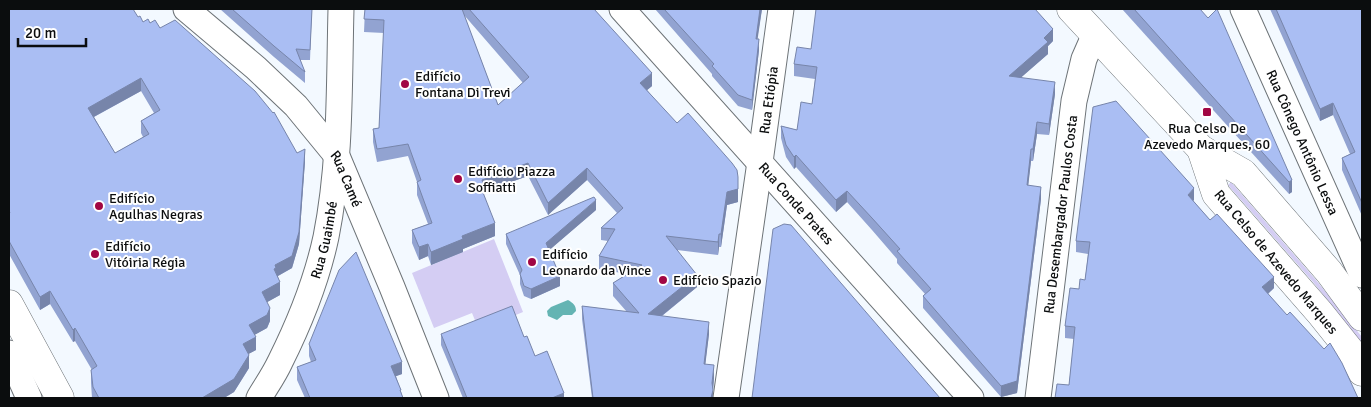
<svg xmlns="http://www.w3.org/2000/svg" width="1371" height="407" font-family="Signika,sans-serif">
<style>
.green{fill:#d4cdf3}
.water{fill:#64b4b3}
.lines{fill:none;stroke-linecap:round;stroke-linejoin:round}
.minor-casing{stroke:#6d7377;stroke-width:27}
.major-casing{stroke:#6d7377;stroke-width:29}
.minor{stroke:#fff;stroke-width:25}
.major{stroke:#fff;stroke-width:28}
.wall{fill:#92a3d1;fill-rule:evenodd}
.shaded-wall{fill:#7785aa}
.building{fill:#aabef3;stroke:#7785aa;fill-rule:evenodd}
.poi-dot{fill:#a10643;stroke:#fff;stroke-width:2}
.labels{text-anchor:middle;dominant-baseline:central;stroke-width:4;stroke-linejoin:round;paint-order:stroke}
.poi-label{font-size:14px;fill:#0b0d0e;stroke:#fff;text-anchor:start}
.street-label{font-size:14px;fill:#0b0d0e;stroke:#fff}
</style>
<rect width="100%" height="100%" fill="#f3f9ff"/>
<!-- green -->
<g class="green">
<path d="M1231 182 1316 280 1362 337V344L1313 282 1228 185Z"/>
<path d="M494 239 523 312 479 330 472 313 434 328 412 273Z"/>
</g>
<!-- water -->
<path class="water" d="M568 300C573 303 576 305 576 311L572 315H563L557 320 548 316 547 311 551 307Z"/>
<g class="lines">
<defs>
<g id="minor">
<path id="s1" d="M186 9 256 68 296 106 337 156 392 287 436 398"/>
<path id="s2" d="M622 9 971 398"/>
<path id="s3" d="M1243 9 1362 275"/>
<path d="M9 353 29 398"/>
<path id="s4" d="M259 398C266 386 274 375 280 362 299 324 317 279 326 237 341 162 339 85 341 9"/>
<path id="s5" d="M726 398 760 162 781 9"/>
<path id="s6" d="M1038 398 1074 101 1084 59 1095 34"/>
</g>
<g id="major">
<path d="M1071 9 1201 149 1243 173 1329 272 1362 317"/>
<path d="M1201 149 1216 194 1320 313 1352 353 1362 372"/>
<path d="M9 304 60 398"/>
</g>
</defs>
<!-- minor casing -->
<use href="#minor" class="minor-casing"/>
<!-- major casing -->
<use href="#major" class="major-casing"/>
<!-- minor -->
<use href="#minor" class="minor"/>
<!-- major -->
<use href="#major" class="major"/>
</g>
<!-- wall -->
<g class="wall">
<path d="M9 9 138 17 143 22 150 23 160 28 297 153 305 161 299 244 292 268 278 276 280 295 267 302 270 321 267 328 254 335 256 350 248 354 249 368 234 392 224 398H92L91 383V370H92L75 341 73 342 50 304 40 310 9 254ZM141 91 154 113 141 121V133L143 137 115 153 94 117Z"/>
<path d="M220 9H312L310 60H300L305 72V83L274 57Z"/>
<path d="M365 9H594L652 86 647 90 738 202 727 205 721 247H719L718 255 677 250 697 287 662 316 709 334 705 364 714 378 713 390V398H592L582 319V306L627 312 613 296V283L627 274 599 269V256L608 241 601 240V228L617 213 587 180 548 215 528 176 483 192 495 236 463 249V252L431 265 428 256 419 260 412 243V230L428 224 417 195V182L408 156 377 162 373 142V129L379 128 384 33 364 32ZM464 15 523 83 498 105Z"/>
<path d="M655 9H762L757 39 759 50 752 110 738 106 712 76V74Z"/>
<path d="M1122 9H1200L1292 180V192L1289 194Z"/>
<path d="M1270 9H1362V216L1342 170V158L1350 154 1333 115 1320 121Z"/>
<path d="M1053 41 1048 46V54L1021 77 1055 94 1049 135 1037 134 1033 161H1031L1028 185 1041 199 1017 393 1001 397 923 308V296L925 294 897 263V259L872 230 847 202 836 212 796 167 794 169 786 157 781 138V126L797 130 812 104 815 79 794 76V64Z"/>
<path d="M1194 200 1193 201 1210 220 1274 288 1268 294 1358 398H1055L1069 385 1074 339 1065 338V326L1079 289 1085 280 1088 254 1076 252V241Z"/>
<path d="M596 210 549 250 560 286 531 299 524 296 520 284V275L506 244V234Z"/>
<path d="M441 334 524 337 535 356 564 398H463L441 345Z"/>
<path d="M309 344 402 374 396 376 403 398H305L297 380V367L311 362 309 356Z"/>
</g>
<!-- shaded-wall -->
<g class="shaded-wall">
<path d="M760 9H762L756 50V39Z"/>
<path d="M1053 29V41L1048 46V54L1009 88V76L1044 38Z"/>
<path d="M759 39V50L752 110V100Z"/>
<path d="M652 73V86L640 96V83Z"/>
<path d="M141 78V91L88 120V108Z"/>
<path d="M1055 82V94L1049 135V124Z"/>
<path d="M1333 103V115L1320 121V109Z"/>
<path d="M1037 122V134L1033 161V149Z"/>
<path d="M305 149V161L299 244 292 268 276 277 274 269Z"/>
<path d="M1031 149V161L1027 197V185Z"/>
<path d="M796 155V167L794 169V157Z"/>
<path d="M528 163V176L483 192 480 185 482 180Z"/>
<path d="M587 168V180L548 215V203Z"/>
<path d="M738 177V202L727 205 721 247V234L727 192Z"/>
<path d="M1292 180V192L1289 194V182Z"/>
<path d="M1041 187V199L1017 393 1001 397V386Z"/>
<path d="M1194 188V200L1188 206V195Z"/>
<path d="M847 191V202L836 212V200Z"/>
<path d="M596 200V210L546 253V243Z"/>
<path d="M495 223V236L463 249V252L431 265V252L462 236Z"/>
<path d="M719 234V247L718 255V242Z"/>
<path d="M428 244V256L419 260V247Z"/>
<path d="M697 275V287L648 327V314Z"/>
<path d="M560 276V286L531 299V289Z"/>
<path d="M1274 277V288L1262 299V287Z"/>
<path d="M280 282V295L262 305V292Z"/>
<path d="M50 291V304L40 310V297Z"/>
<path d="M270 308V321L267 328 249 338V325Z"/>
<path d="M709 322V334L704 376V364Z"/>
<path d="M75 328V341L73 342V330Z"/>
<path d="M256 337V350L243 357V344Z"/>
<path d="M249 355V368L234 392 224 398H202Z"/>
<path d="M402 362V374L391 378V366Z"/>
<path d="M714 365V378L713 390V398H711L712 383Z"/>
<path d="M564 393V398H552Z"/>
</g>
<!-- building -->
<g class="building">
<path d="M9 9H133L138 17 140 16 143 22 148 19 150 23 155 20 160 28 175 20 255 91 273 113 274 112 297 153 305 149 299 232 292 256 275 265 276 268 274 269 280 282 262 292 270 308 267 315 249 325 256 337 243 344 249 355 234 379 202 398H99L93 387 91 370 97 366 75 328 73 330 50 291 40 297 9 241V214L10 213 9 211ZM141 78 160 110 141 121 149 134 115 153 88 108Z"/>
<path d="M232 9H312L310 50 296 49 305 72 274 46Z"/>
<path d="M365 9H462L498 105 529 77 469 9H594L652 73 640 83 677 123 688 113 732 163 737 170 738 177V189L727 192 721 234H719L718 242 666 236 697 275 648 314 709 322 704 364 714 365 712 383 713 390 711 398H593L582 306 639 313 613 283 642 265 599 256 615 229 601 228 623 208 587 168 548 203 528 163 482 180 483 184 480 185 495 223 462 236 463 239 431 252 428 244 419 247 412 230 432 223 417 182 421 180 408 144 377 149 373 129 379 128 384 20 364 19Z"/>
<path d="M664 9H760L756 39H759L752 100 738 95 712 66 714 64Z"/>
<path d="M816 9H1035L1053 29 1044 38 1048 42 1009 76 1055 82 1049 124 1037 122 1033 149H1031L1027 185 1041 187 1017 381 1001 386 923 296 931 289 897 251 900 249 872 218 847 191 836 200 796 155 794 157 786 145 781 126 797 130 801 102 812 104 817 67 794 64 797 47 811 49Z"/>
<path d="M1134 9H1200L1208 18 1217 9 1292 180 1289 182Z"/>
<path d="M1276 9H1362V203L1342 158 1355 152 1333 103 1320 109Z"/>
<path d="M1116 101 1194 188 1188 195 1210 220 1217 214 1274 277 1262 287 1287 315 1290 312 1324 349 1330 343 1342 363 1358 398H1055L1057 384 1069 385 1075 327 1065 326 1070 288 1079 289 1080 279 1085 280 1090 242 1076 241 1093 107Z"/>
<path d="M594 197 596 200 546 243 560 276 531 289 524 286 520 274 522 270 506 234Z"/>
<path d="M784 224 791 225 940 398H752L773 229Z"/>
<path d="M356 252 402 362 391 366 401 390H400L403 398H310L297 367 316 360 309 344 339 270Z"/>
<path d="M512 306 524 337 527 336 535 356 547 351 564 393 552 398H467L441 334Z"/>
</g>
<!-- markers -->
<g class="poi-dot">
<circle cx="405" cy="84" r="5"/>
<rect x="1202" y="107" width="10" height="10" rx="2.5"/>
<circle cx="458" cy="179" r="5"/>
<circle cx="99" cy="206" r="5"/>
<circle cx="95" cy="254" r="5"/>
<circle cx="532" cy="262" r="5"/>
<circle cx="663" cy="280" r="5"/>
</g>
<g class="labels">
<!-- poi labels -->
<g class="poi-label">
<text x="415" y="76">Edifício<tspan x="415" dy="16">Fontana Di Trevi</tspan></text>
<text x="1207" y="128" text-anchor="middle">Rua Celso De<tspan x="1207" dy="16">Azevedo Marques, 60</tspan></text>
<text x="468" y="171">Edifício Piazza<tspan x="468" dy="16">Soffiatti</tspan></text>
<text x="109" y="198">Edifício<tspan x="109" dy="16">Agulhas Negras</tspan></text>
<text x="105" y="246">Edifício<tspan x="105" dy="16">Vitóiria Régia</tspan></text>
<text x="542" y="254">Edifício<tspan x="542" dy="16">Leonardo da Vince</tspan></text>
<text x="673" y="280">Edifício Spazio</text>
</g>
<!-- street labels -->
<g class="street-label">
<text stroke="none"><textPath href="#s5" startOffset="301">Rua Etiópia</textPath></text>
<text stroke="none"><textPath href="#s3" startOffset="146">Rua Cônego Antônio Lessa</textPath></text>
<text stroke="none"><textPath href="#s1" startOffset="236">Rua Camé</textPath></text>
<text stroke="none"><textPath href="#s2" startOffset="261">Rua Conde Prates</textPath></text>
<text stroke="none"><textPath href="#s6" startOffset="185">Rua Desembargador Paulos Costa</textPath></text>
<text stroke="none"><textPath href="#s4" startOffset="172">Rua Guaimbé</textPath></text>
<text transform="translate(1276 262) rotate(50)">Rua Celso de Azevedo Marques</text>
</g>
</g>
<!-- border -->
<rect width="1371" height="407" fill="none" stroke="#0b0d0e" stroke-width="20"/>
<!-- scale -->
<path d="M18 38v8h68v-8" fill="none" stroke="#0b0d0e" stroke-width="2.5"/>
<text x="25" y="38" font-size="15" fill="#0b0d0e" stroke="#ffffff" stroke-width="4" paint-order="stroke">20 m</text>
</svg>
